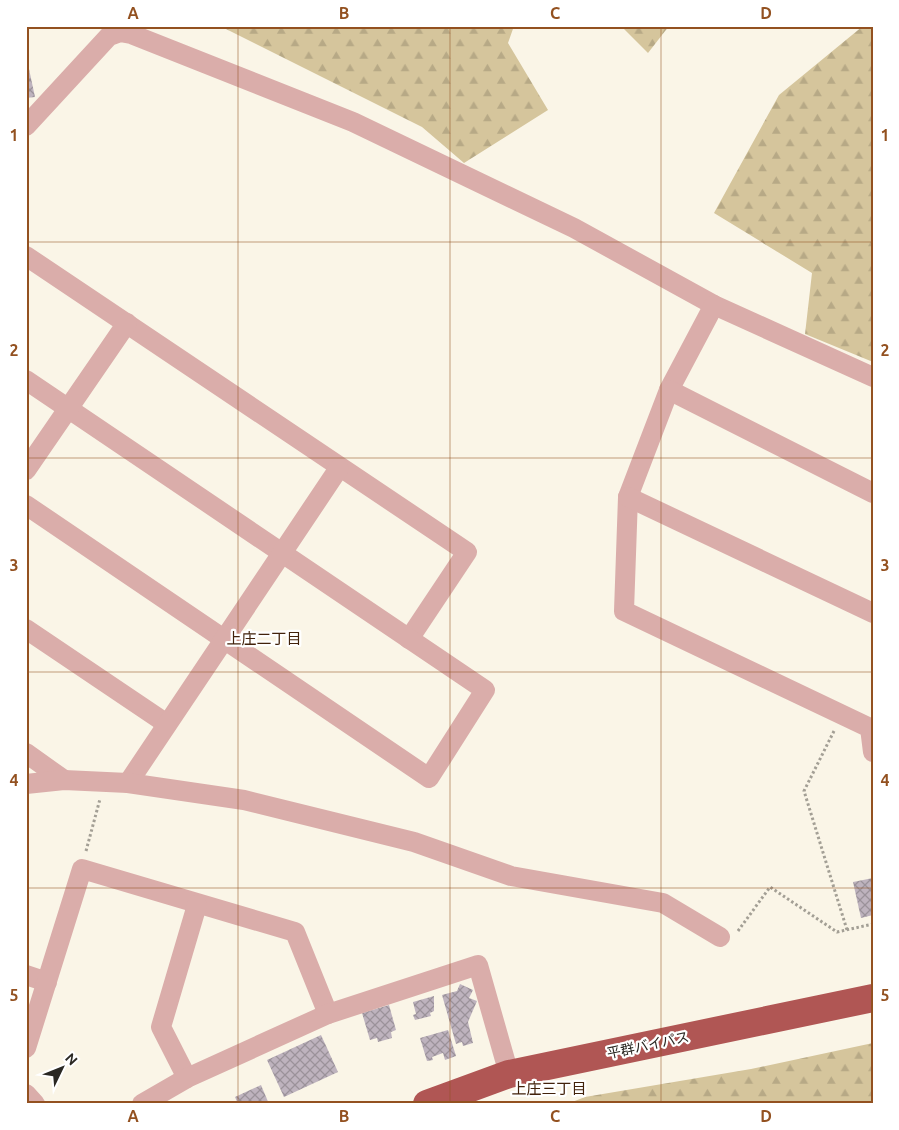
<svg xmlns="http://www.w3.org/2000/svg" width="899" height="1130" font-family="Ubuntu,'Noto Sans JP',sans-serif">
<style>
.forest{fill:url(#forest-firs)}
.building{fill:url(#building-cross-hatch)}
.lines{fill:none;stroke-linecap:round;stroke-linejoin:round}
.path{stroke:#a39f95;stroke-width:3;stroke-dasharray:2.5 2.5;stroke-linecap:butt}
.street{stroke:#daadaa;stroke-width:20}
.highway{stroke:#b05654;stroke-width:28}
.grid{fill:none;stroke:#935120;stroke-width:1;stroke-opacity:0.55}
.labels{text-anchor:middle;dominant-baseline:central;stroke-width:4.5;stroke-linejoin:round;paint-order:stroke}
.street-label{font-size:14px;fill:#2a2823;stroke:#fff}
.neighbourhood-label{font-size:15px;fill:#42220b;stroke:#fff}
.neatline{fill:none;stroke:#935120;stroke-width:2}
.grid-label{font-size:16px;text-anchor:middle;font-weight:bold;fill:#935120}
</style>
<defs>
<pattern id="forest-firs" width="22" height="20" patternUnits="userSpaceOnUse" patternTransform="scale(1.25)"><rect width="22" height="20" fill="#d5c59c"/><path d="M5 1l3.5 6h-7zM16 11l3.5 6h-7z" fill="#b7a986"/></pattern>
<pattern id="building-cross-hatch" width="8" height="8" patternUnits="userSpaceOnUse" patternTransform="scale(1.25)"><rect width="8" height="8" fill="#beb3be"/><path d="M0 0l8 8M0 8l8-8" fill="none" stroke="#9b929a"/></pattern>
</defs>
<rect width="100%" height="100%" fill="#faf5e7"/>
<!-- forest -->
<g class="forest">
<path d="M220 26H514L508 43 548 110 464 163 422 127Z"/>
<path d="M621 26H669L648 53Z"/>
<path d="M863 26H873V362L805 334 812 273 714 213 779 95Z"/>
<path d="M873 1043V1104H567L585 1097 751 1069Z"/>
</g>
<!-- building -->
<g class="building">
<path d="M26 55 35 97 26 98Z"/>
<path d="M873 878V915L861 918 853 882Z"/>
<path d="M460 984 473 990 469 998 477 1001 468 1022 473 1043 463 1046 462 1042 456 1044 442 995 457 991Z"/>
<path d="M434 996V1011L430 1013 431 1016 415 1020 413 1015 416 1014 413 1002Z"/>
<path d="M389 1005 396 1030 391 1032 392 1038 378 1042 377 1038 370 1040 362 1013Z"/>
<path d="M448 1030 456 1056 445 1060 443 1053 432 1057 433 1060 427 1061 420 1038Z"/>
<path d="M321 1035 338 1072 284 1097 267 1060Z"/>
<path d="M261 1085 269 1104H238L235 1097Z"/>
</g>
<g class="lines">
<!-- path -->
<g class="path">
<path d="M834 731 804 791 847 930"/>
<path d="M86 851 100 799"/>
<path d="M738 931 770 887 837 932 873 924"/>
</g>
<!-- street -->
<g class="street">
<path d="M26 126 109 36 120 32 131 34 353 122 574 228 714 305 873 377"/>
<path d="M26 256 467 552 409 639"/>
<path d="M714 305 669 390 628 497 624 611 870 728 873 752"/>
<path d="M26 380 485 690 429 778 26 505"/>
<path d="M669 390 873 493"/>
<path d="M26 470 127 323"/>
<path d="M628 497 873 613"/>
<path d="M26 629 167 724"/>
<path d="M26 753 64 780"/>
<path d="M128 783 339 468"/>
<path d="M26 784 64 780 128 783 244 800 414 842 511 876 663 903 720 937"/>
<path d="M26 975 47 982"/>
<path d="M26 1048 82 869 295 932 328 1014"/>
<path d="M187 1078 161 1027 197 905"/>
<path d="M26 1094 35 1104"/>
<path d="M142 1104 187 1078 328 1014 478 965 509 1074"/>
</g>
<!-- highway -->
<path class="highway" d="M427 1104 509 1074 873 998"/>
</g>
<!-- grid -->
<path class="grid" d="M238 26V1104M450 26V1104M661 26V1104M26 242H873M26 458H873M26 672H873M26 888H873"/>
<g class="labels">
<!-- street labels -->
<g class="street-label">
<text transform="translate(648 1045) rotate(-12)">平群バイパス</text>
</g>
<!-- neighbourhood labels -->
<g class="neighbourhood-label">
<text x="264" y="638">上庄二丁目</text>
<text x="549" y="1088">上庄三丁目</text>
</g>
</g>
<!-- border -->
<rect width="899" height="1130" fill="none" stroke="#ffffff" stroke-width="55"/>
<!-- north arrow -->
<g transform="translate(62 1068) rotate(47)" stroke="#ffffff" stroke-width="4" paint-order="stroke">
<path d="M0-4L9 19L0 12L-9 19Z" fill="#2a2823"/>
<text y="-8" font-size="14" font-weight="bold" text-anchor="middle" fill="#2a2823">N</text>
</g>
<rect x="28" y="28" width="844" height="1074" class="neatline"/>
<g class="grid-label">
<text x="133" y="19">A</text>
<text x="344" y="19">B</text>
<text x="555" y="19">C</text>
<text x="766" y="19">D</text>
<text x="14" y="141">1</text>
<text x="885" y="141">1</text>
<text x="14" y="356">2</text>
<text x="885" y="356">2</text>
<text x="14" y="571">3</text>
<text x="885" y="571">3</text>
<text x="14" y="786">4</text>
<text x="885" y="786">4</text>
<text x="14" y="1001">5</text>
<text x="885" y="1001">5</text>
<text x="133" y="1122">A</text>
<text x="344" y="1122">B</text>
<text x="555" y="1122">C</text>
<text x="766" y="1122">D</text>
</g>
</svg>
